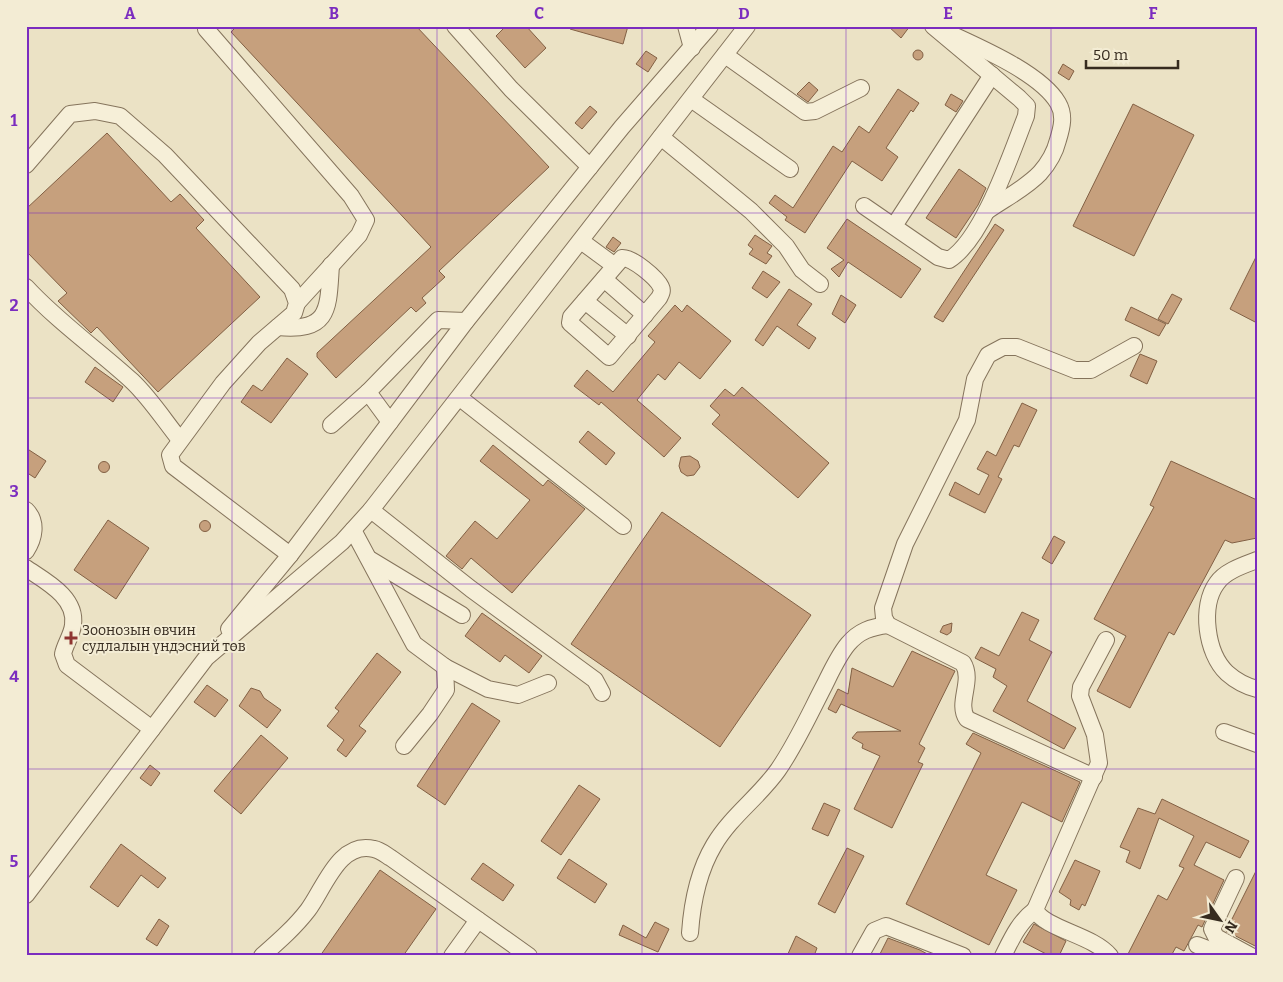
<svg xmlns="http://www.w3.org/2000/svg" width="1283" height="982" font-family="Bitter,serif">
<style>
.building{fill:#c6a07d;stroke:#826044}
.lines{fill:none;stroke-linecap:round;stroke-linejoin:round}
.minor-casing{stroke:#85745c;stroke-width:18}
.minor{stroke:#f6efd8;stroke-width:16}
.grid{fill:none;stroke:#7b2cbf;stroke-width:1;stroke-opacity:0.55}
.poi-dot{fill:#8f3531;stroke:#f3ecd4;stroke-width:2}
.labels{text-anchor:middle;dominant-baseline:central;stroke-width:4;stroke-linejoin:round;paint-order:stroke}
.poi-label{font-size:14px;fill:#362b1f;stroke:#f3ecd4;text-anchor:start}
.neatline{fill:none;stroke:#7b2cbf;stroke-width:2}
.grid-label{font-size:16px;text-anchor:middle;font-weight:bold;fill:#7b2cbf}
</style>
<rect width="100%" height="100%" fill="#ebe2c5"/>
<!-- building -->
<g class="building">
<path d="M237 26H416L549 167 439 271 445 277 422 298 426 303 416 312 411 307 336 378 317 357V353L431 247 231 32Z"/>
<path d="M506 26H526L546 48 525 68 496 36Z"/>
<path d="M571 26H628L623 44 570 29Z"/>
<path d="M888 26H910L901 38Z"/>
<circle cx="918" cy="55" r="5"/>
<path d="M646 51 657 58 648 72 636 64Z"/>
<path d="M1063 64 1074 71 1069 80 1058 73Z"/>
<path d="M809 82 818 90 808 102 797 94Z"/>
<path d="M898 89 919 103 913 112 911 110 886 148 898 157 882 181 852 161 805 233 785 220 787 217 769 203 775 195 793 208 833 146 842 152 859 126 869 133Z"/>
<path d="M951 94 963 101 956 112 945 105Z"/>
<path d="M1133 104 1194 135 1134 256 1073 226Z"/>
<path d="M590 106 597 112 582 129 575 123Z"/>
<path d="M107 133 171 202 180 194 204 220 196 228 260 297 158 392 97 327 91 333 58 301 67 293 26 251V209Z"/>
<path d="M959 169 986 188 978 205 956 238 926 218Z"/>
<path d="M847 219 921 269 901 298 848 262 839 277 831 269 844 260 827 248Z"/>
<path d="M995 224 1004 230 943 322 934 317Z"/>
<path d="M755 235 772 246 767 253 772 256 766 264 749 254 753 249 748 245Z"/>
<path d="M613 237 621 243 614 252 606 247Z"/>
<path d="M1257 255V323L1230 309Z"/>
<path d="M763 271 780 282 767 298 752 288Z"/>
<path d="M789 289 812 304 797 325 816 338 809 349 777 326 763 346 755 340Z"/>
<path d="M1172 294 1182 299 1168 324 1158 319Z"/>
<path d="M841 295 856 305 845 323 832 314Z"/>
<path d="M675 305 682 312 687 305 731 341 700 379 679 362 665 380 658 374 637 400 681 438 664 457 601 402 599 405 574 386 587 370 613 392 655 342 648 336Z"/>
<path d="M1131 307 1166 324 1159 336 1125 320Z"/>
<path d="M1140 354 1157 361 1147 384 1130 376Z"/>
<path d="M287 358 308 374 271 423 241 402 253 385 262 391Z"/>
<path d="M95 367 123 387 113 402 85 382Z"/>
<path d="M742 387 829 463 798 498 712 424 720 415 710 406 725 389 734 396Z"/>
<path d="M1022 403 1037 410 1019 447 1014 445 998 477 1002 479 985 513 949 495 955 482 979 495 989 475 977 469 987 451 996 456Z"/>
<path d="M588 431 615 453 606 465 579 442Z"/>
<path d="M493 445 543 486 548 480 585 509 512 593 471 558 462 569 446 556 475 521 497 539 530 500 480 461Z"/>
<path d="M26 448 46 461 35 478 26 472Z"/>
<path d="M690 456 698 461 700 467 694 475 687 476 681 472 679 466 681 457Z"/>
<path d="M1171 461 1257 500V538L1232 543 1225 540 1174 635 1169 632 1130 708 1097 691 1126 636 1094 619 1154 507 1150 505Z"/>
<circle cx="104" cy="467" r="5.5"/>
<path d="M662 512 811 615 720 747 571 644Z"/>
<path d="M108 520 149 548 116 599 74 570Z"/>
<circle cx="205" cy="526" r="5.5"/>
<path d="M1054 536 1065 542 1052 564 1042 558Z"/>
<path d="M1022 612 1039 620 1029 640 1052 652 1027 701 1076 728 1064 749 993 711 1007 686 993 677 996 669 975 658 981 647 999 656Z"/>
<path d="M482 613 542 656 529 673 505 655 500 662 465 636Z"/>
<path d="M952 623 951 632 947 635 940 632 943 626Z"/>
<path d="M912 651 955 671 919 744 925 748 918 762 923 764 892 828 854 809 880 756 862 748 863 744 852 738 857 732 901 731 841 704 836 713 828 709 838 689 848 694 852 668 893 687Z"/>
<path d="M377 653 401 672 359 726 366 731 346 757 337 750 344 740 327 726 339 711 335 708Z"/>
<path d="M207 685 228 700 215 717 194 702Z"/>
<path d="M251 688 260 691 264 698 281 710 267 728 239 706Z"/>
<path d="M472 703 500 721 445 805 417 786Z"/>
<path d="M973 733 1080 782 1062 822 1022 802 986 875 1017 890 989 945 906 904 981 753 966 744Z"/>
<path d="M261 735 288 758 241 814 214 791Z"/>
<path d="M150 765 160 773 151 786 140 778Z"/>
<path d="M579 785 600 799 561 855 541 841Z"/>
<path d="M1162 799 1249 841 1240 858 1206 842 1194 865 1224 880 1202 927 1198 925 1184 951 1176 947 1171 956H1127L1158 895 1167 900 1184 868 1179 866 1194 836 1159 818 1140 869 1126 862 1130 851 1120 847 1138 808 1155 814Z"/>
<path d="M824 803 840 810 828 836 812 829Z"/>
<path d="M121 844 166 878 158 888 141 875 118 907 90 887Z"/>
<path d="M847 848 864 856 835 913 818 904Z"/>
<path d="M569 859 607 884 595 903 557 878Z"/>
<path d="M1075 860 1100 871 1085 906 1082 904 1079 910 1070 905 1071 900 1059 892Z"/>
<path d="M483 863 514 885 503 901 471 879Z"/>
<path d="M1257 869V947L1226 931Z"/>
<path d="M380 870 436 909 403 956H320Z"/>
<path d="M159 919 169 926 157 946 146 939Z"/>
<path d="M655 922 669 929 658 952 619 935 623 925 646 938Z"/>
<path d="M1034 924 1066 941 1059 956H1050L1023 942Z"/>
<path d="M796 936 817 948 814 956H787Z"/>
<path d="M888 938 920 950 931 956H879Z"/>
</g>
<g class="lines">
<defs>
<g id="minor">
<path d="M207 26 206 29 351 196 366 220 359 235 297 303"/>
<path d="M455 26 511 89 590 167"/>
<path d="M686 26 692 48"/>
<path d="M953 35C983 49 1041 74 1058 103 1065 115 1062 127 1058 140 1055 152 1048 164 1040 173 1026 188 1004 199 987 211"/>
<path d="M725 55 805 112 815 111 861 88"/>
<path d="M691 99 790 169"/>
<path d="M661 137 751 211 786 246 802 270 820 284"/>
<path d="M26 165 70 114 95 111 120 116 165 155 292 289 297 303 294 313 259 343 223 383 170 455 173 466 290 555"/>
<path d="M864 206 938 257 949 260C983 239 1011 154 1026 116L1027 106 1019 98 933 26"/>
<path d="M894 226 992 75"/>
<path d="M581 241 615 266 571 317 570 323 609 357 659 298C661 294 663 291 661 287 657 278 632 257 622 258L615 266"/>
<path d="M604 279 645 315"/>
<path d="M26 287C58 322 97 349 132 381 150 398 164 420 180 440"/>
<path d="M585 301 628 336"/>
<path d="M278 327C331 332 328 308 331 265"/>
<path d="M460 398 623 526"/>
<path d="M390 422 368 392 438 320 466 321"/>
<path d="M331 425 368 392"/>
<path d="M26 510C38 522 34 539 26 551"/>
<path d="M371 510 471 589 595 680 602 693"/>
<path d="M353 530 414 644 445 667 488 689 518 695 548 683"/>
<path d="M371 560 462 615"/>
<path d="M1257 560C1244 565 1225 571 1217 583 1200 606 1206 653 1227 673 1236 681 1245 686 1257 689"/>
<path d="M26 568C45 581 77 597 73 625 72 635 65 644 63 654L67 665 152 729"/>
<path d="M229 629 290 555 466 321 622 127 710 26"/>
<path d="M1106 640 1081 687 1080 696 1095 735 1099 763 1035 910C1045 929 1093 935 1110 956"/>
<path d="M1224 732 1257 744"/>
<path d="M404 746 430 714 446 690 445 667"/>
<path d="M1094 777 967 719C956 703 974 681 963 663L888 625 884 618 883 608 905 544 967 420 975 379 988 355 1003 347H1017L1075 370H1091L1134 346"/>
<path d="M1236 878 1212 929 1216 937 1251 956"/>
<path d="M26 895 206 658 342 542 371 510 747 26"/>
<path d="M690 933C692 904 699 870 714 845 731 816 759 797 778 770 796 744 809 715 824 686 831 672 838 656 848 644 859 631 871 627 888 625"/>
<path d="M1197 945 1226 956"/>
<path d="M262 956C279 941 295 927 308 910 324 889 339 840 374 849 380 850 386 855 391 858L529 956"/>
<path d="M452 956 478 920"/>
<path d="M860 956 874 931 886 926 963 956"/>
<path d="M1003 956C1012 938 1019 922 1035 910"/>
</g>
</defs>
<!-- minor casing -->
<use href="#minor" class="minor-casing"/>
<!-- minor -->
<use href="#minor" class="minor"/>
</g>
<!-- grid -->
<path class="grid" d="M232 26V956M437 26V956M642 26V956M846 26V956M1051 26V956M26 213H1257M26 398H1257M26 584H1257M26 769H1257"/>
<!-- markers -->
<path class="poi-dot" d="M68.5 630.5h5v5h5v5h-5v5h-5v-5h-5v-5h5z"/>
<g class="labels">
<!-- poi labels -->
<g class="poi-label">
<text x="82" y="630">Зоонозын өвчин<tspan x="82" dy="16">судлалын үндэсний төв</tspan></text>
</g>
</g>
<!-- border -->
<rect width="1283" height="982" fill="none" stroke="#f3ecd4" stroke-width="55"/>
<!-- north arrow -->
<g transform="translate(1220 920) rotate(123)" stroke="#f3ecd4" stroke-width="4" paint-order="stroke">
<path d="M0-4L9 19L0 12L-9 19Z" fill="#362b1f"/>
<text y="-8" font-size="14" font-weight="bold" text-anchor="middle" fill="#362b1f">N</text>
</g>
<!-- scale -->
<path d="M1086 60v8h92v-8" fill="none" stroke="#362b1f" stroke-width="2.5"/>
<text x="1093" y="60" font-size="15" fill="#362b1f" stroke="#f3ecd4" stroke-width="4" paint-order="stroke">50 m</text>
<rect x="28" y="28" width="1228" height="926" class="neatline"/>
<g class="grid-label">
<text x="130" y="19">A</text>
<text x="334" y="19">B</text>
<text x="539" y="19">C</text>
<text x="744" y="19">D</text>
<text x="948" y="19">E</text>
<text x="1153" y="19">F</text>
<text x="14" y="126">1</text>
<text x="14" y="311">2</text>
<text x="14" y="497">3</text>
<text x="14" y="682">4</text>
<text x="14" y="867">5</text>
</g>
</svg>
